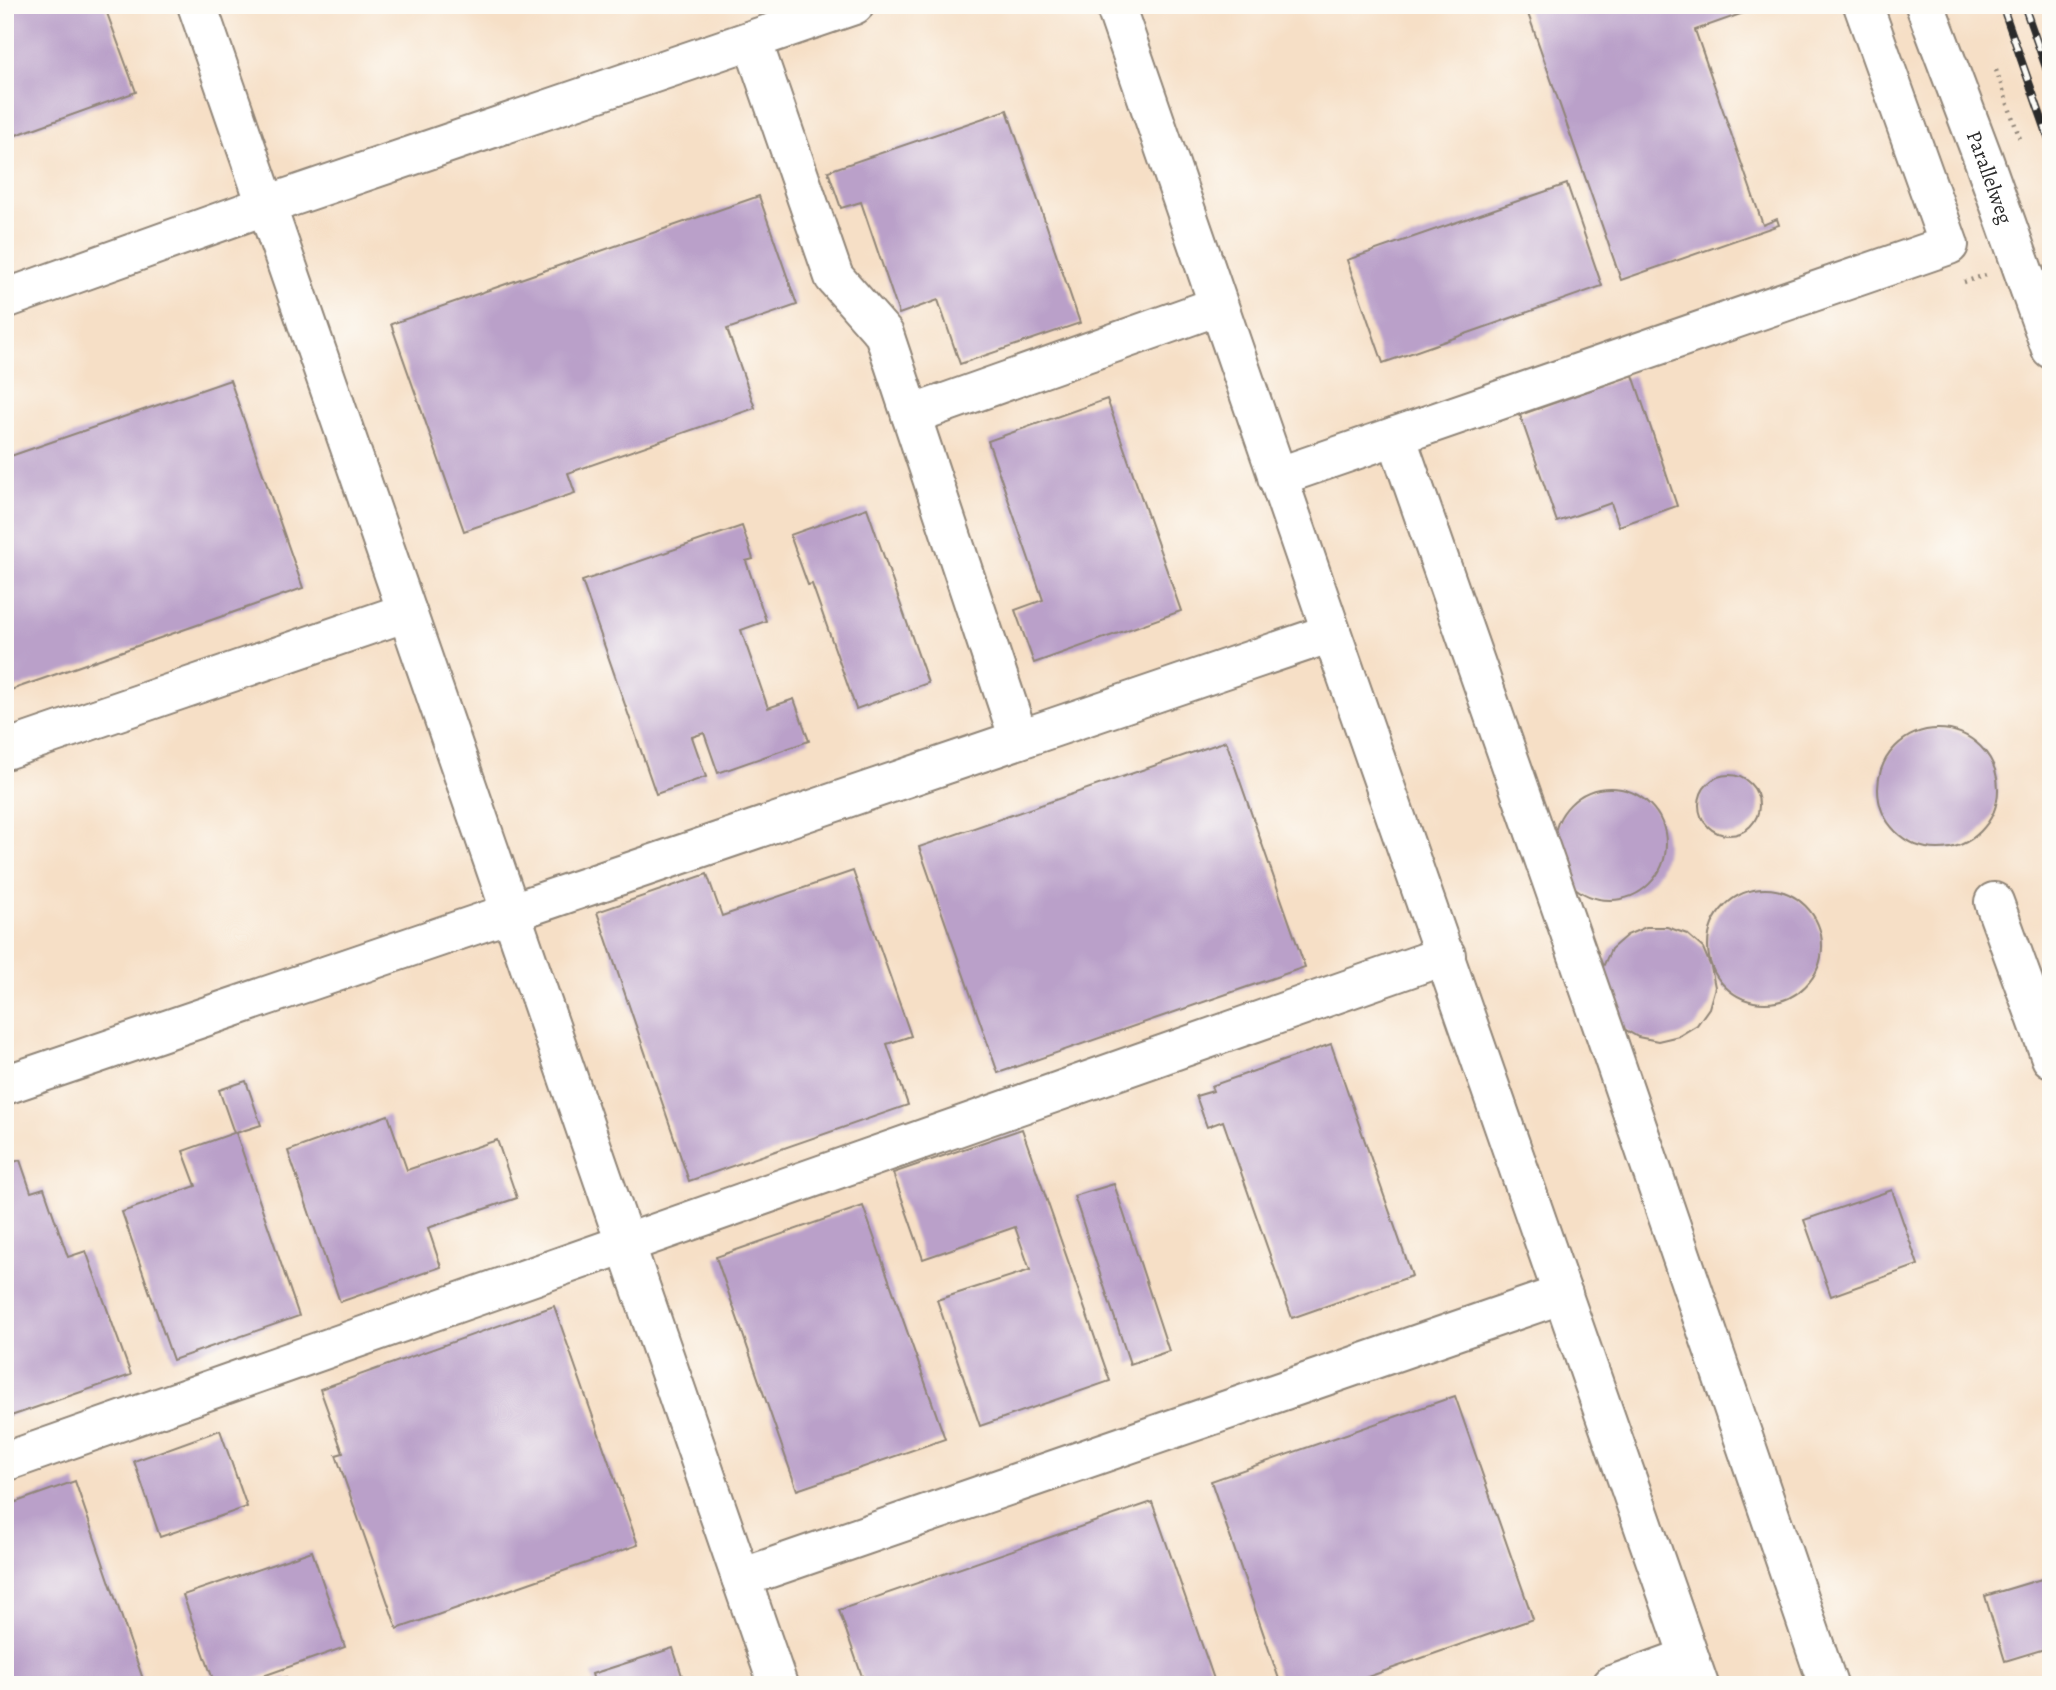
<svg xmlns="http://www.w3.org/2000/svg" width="2056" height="1690" font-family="Alegreya,serif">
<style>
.building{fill:#baa0c9}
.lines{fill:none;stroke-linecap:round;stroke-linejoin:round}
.minor-casing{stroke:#908578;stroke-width:42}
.path{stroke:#908578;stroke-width:4.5;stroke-dasharray:2 5;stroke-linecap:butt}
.minor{stroke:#fff;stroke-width:38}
.rail-casing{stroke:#2b2b2b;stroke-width:8}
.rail{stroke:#fdfcf7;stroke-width:5;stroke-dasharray:16;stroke-linecap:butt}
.labels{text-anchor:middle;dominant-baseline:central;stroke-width:7;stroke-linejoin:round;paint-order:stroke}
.street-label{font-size:21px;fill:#2b2b2b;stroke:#fdfcf7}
</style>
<rect width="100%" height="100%" fill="#fdfcf7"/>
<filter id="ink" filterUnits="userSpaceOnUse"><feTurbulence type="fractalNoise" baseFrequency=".0143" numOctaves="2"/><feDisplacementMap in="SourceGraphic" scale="14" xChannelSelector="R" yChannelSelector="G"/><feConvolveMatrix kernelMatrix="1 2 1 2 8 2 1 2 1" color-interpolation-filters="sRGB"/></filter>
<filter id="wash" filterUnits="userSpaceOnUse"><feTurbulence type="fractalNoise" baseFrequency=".00686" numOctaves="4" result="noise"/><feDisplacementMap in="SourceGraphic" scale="28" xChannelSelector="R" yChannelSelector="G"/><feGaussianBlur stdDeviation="1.57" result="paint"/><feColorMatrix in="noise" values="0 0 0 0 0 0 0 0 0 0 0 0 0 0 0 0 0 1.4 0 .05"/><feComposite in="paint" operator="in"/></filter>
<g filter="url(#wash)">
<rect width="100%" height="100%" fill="#f6dfc6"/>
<g id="blocks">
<!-- building -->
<g class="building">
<path d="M29 5H104L136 92 5 139V14Z"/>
<path d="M1525 5H1766L1695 30 1763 225 1777 219 1779 225 1621 280Z"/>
<path d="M1007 110 1080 323 960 364 938 300 899 314 861 202 841 208 828 171Z"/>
<path d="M1567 184 1602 286 1383 363 1347 260Z"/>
<path d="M759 196 797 305 727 329 755 408 568 473 575 493 464 531 391 324Z"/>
<path d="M1633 375 1677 506 1619 526 1611 503 1557 522 1520 415Z"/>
<path d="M230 380 303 588 5 692V458Z"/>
<path d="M1107 399 1181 611 1034 663 1015 610 1043 600 988 441Z"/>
<path d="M867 508 928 683 856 709 812 584 808 585 790 535Z"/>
<path d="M742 526 753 559 746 561 766 621 741 630 768 708 794 699 809 741 718 773 704 733 692 737 706 777 656 794 582 581Z"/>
<circle cx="1938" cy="789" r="60"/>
<path d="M1226 741 1305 967 998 1073 919 847Z"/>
<circle cx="1729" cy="805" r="30"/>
<circle cx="1610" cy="844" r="56"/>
<path d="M853 871 911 1036 887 1044 908 1105 689 1181 597 912 707 874 722 916Z"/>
<circle cx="1765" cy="946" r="57"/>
<path d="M1646 927H1667L1687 934 1703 948 1711 967 1715 987 1709 1008 1697 1025 1679 1036 1658 1041 1638 1037 1619 1026 1602 969 1611 949 1627 935Z"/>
<path d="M1331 1044 1412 1276 1292 1318 1223 1121 1207 1127 1196 1096 1213 1091 1211 1086Z"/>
<path d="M246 1081 261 1125 236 1133 299 1316 173 1360 122 1212 196 1186 183 1151 234 1133 219 1090Z"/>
<path d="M388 1115 407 1170 497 1140 517 1198 428 1228 441 1267 340 1302 288 1151Z"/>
<path d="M1022 1129 1110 1381 980 1426 937 1300 1030 1270 1015 1227 923 1259 893 1173Z"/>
<path d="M20 1160 31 1192 44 1188 68 1257 86 1251 131 1375 5 1418V1165Z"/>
<path d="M1114 1184 1169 1351 1130 1364 1074 1196Z"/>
<path d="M1892 1190 1918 1265 1831 1296 1804 1220Z"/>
<path d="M863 1206 945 1439 797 1490 716 1257Z"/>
<path d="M554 1306 638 1545 397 1629 336 1455 343 1453 320 1389Z"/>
<path d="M1455 1396 1533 1619 1345 1685H1281L1211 1481Z"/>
<path d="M220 1430 247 1507 160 1537 134 1461Z"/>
<path d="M75 1481 145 1685H5V1506Z"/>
<path d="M1152 1502 1216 1685H865L839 1610Z"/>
<path d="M312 1551 345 1647 238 1685H215L183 1595Z"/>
<path d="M2045 1578 2051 1597V1647L2005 1661 1985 1596Z"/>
<path d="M673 1648 685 1685H595L592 1674Z"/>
<path d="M286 1677 288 1685H264V1684Z"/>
</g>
</g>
</g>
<g filter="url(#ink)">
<use href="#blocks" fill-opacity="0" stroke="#908578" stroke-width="2"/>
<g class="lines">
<defs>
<g id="minor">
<path d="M197 5 778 1685"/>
<path d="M1115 5C1307 566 1503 1125 1699 1685"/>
<path id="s1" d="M1925 5 1984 161 2051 349"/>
<path d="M752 40 834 277 884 334 1019 739"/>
<path d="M5 299 267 205 854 5"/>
<path d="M911 415 1218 306"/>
<path d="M1396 436 1604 1030 1828 1685"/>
<path d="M1277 477 1949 245 1863 5"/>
<path d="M5 750 407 612"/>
<path d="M1994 902 2051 1058"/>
<path d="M5 1085 1331 633"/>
<path d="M5 1462 1446 955"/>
<path d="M741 1578 1563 1294"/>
<path d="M1612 1685 1689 1657"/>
</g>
</defs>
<!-- minor casing -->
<use href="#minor" class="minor-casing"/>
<!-- path -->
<g class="path">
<path d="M1996 70 2020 139"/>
<path d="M1964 282 1986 275"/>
</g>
<!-- minor -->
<use href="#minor" class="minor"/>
<defs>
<g id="rail">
<path d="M2002 5 2051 145"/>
<path d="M2024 5 2051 82"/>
</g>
</defs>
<!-- rail casing -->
<use href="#rail" class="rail-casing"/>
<!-- rail -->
<use href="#rail" class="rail"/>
</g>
</g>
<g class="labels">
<!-- street labels -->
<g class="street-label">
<text stroke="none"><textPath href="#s1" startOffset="184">Parallelweg</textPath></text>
</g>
</g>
<!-- margin -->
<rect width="2056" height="1690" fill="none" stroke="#fdfcf7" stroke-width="28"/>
</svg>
